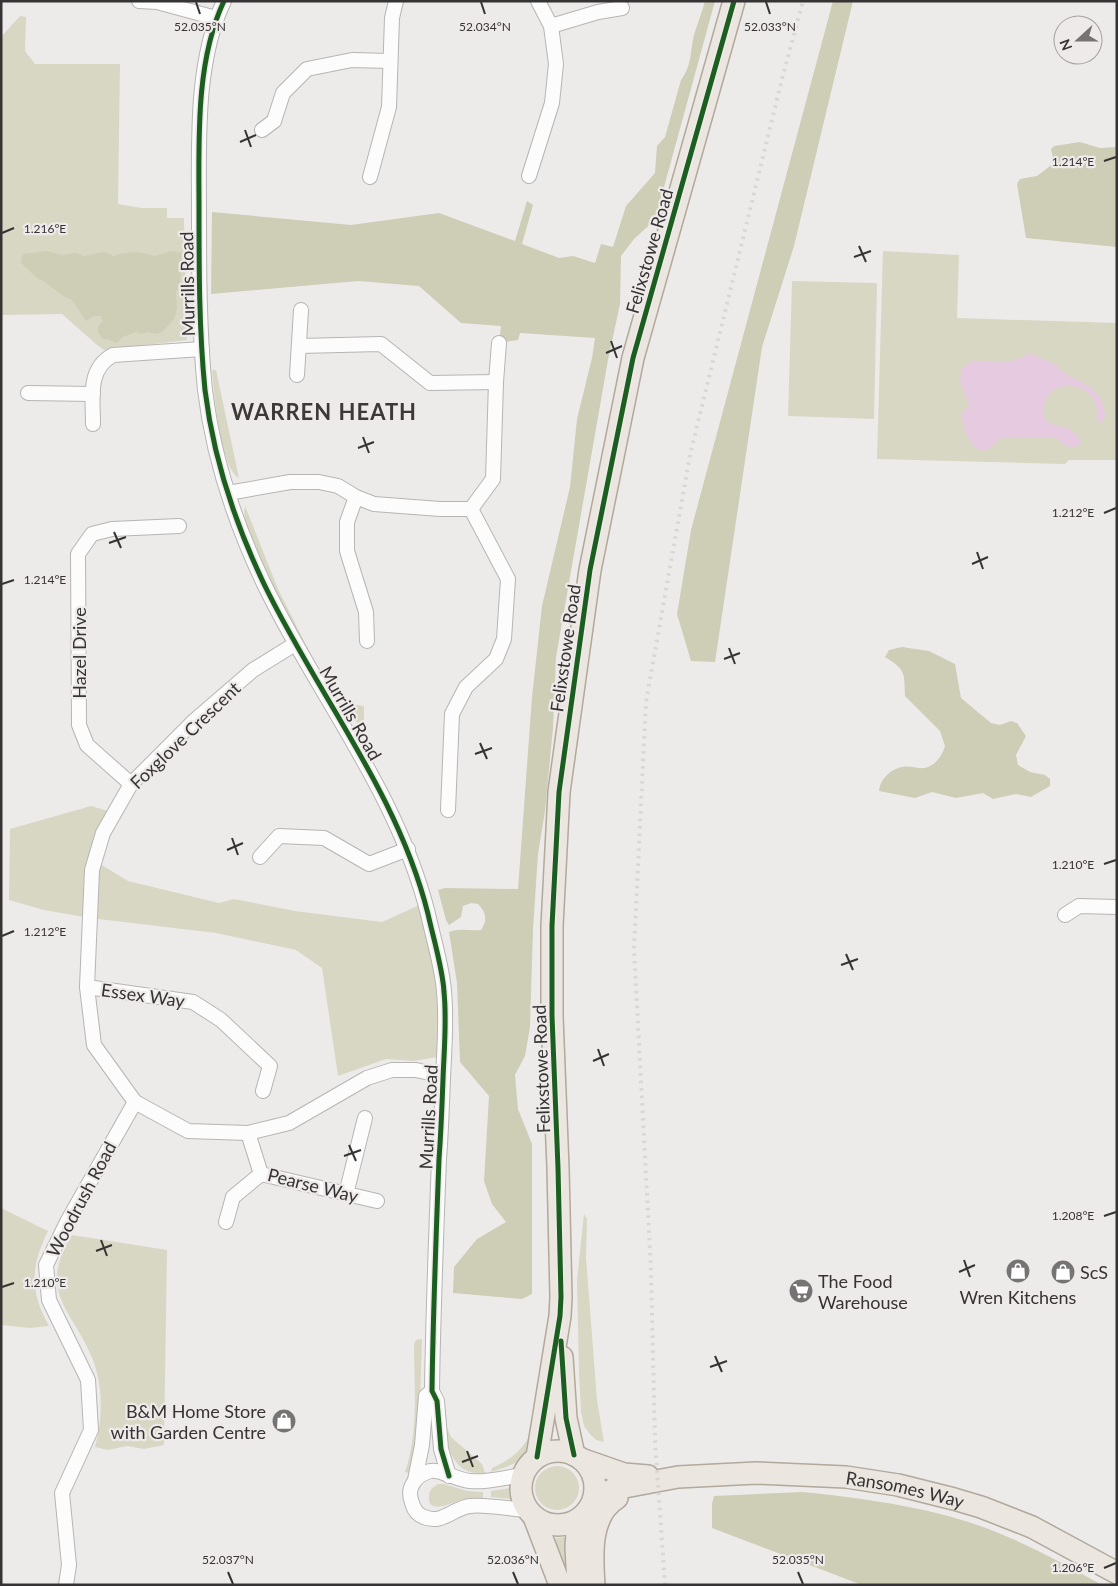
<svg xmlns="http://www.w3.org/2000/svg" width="1118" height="1586" font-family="Lato,sans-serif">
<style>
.green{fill:#d8d7c4}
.forest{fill:#cecdb5}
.water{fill:#e6cbe0}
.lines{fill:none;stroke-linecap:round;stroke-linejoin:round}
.minor-casing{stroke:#b6b5b4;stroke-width:16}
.primary-casing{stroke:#b2a89c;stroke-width:24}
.minor{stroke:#fcfcfc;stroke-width:14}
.primary{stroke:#ebe6df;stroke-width:21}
.rail{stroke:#d8d7d7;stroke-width:4;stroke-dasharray:2.5 5;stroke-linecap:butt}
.cycleway-casing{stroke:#eeeae9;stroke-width:8}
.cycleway{stroke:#1b5e20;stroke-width:5}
.ticks{fill:none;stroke:#353333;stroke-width:2}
.labels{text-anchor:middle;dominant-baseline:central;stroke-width:4.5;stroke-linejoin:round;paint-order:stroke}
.street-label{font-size:18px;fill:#353333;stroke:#eeeae9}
.poi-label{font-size:18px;fill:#353333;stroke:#eeeae9;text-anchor:start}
.district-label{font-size:22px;font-weight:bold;letter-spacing:1px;fill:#3c3938;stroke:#eeeae9}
.ticks-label{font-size:12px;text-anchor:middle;fill:#353333;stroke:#eeeae9;stroke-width:4.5;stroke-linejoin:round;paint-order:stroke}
</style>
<rect width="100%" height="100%" fill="#edebea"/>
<!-- green -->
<g class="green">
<path d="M20 16 26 17 25 51 35 64H120L118 204 142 208H167V218H184L187 340 104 350 96 344 62 314 1 315V37Z"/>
<path d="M883 251 959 255 957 318 1117 323V460H1069L1065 464 877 459Z"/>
<path d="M792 281 877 283 874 419 788 416Z"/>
<path d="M212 370H216L239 478C220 467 214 393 212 370Z"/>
<path d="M245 506 278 589 313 659 311 660C294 629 238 538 245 506Z"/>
<path d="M344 703 364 706V734Z"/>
<path d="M91 806 115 813 95 861 128 881 219 903 234 899 295 911 382 922 424 903 444 990 445 1056 413 1061 386 1059 338 1076 322 968 296 950 216 933 90 918 44 910 9 900 10 829Z"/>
<path d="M1 1208 48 1231C31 1266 29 1290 49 1326L30 1328 1 1325Z"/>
<path d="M584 1214 587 1219 586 1257 597 1400 604 1442 596 1440 589 1433 584 1426 581 1412 579 1373 577 1280Z"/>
<path d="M72 1235 167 1250 164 1445 144 1449 127 1446 108 1450 95 1447C103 1420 103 1386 93 1360 73 1309 36 1294 72 1235Z"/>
<path d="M422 1339 419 1433 409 1473 405 1472C419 1432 414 1387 414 1344L416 1340Z"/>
<path d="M443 1419 451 1437 482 1464 485 1473C452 1477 446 1444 443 1419Z"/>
<path d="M531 1433C526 1463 518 1463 491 1472L492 1468C510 1460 522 1451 531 1433Z"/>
<circle cx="557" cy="1488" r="22"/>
<path d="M438 1484H444L467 1491 483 1492V1499C477 1499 470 1498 464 1499 455 1501 427 1517 429 1496 429 1490 433 1487 438 1484Z"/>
<path d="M510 1488V1499L491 1497V1491Z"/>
<path d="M565 1537 568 1540V1580L555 1540 556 1538Z"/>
</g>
<!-- forest -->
<g class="forest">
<path d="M705 1H715L655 220 634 239 621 256 620 304 608 360 556 657 553 728 545 811 538 854 533 929 530 1027 525 1056 515 1075 518 1109 532 1144V1294L522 1299 453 1293 454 1267 477 1239 506 1222 492 1204 484 1181 489 1096 460 1062 457 983 449 932C460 928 469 931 481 930 488 920 486 912 478 904L471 903 463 906 461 917 449 925 446 920 438 890 445 888 518 889 532 697 542 606 570 487 577 419 592 358 595 338 520 333 518 340 499 343 501 326 461 323 419 286 358 281 211 294 212 212 351 225 439 213 515 241 527 201 533 205 522 244 559 258 573 256 595 263 601 244 613 247 626 206 655 173 657 146 665 137 681 80C692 66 690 51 694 35 697 24 702 13 705 1Z"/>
<path d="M833 1H853L794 246 762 347 715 662 691 661 677 614 691 530Z"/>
<path d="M1080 142 1100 148 1117 147V247L1026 238 1017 184 1020 179 1037 176 1054 163 1051 149 1054 146Z"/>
<path d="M47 251 61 255 76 253 84 256 105 252 113 256C128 251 140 251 155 256L171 251 182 253 180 283 176 292 177 307 175 317 170 324 162 332 157 334 148 332 141 334 136 332 123 337 116 343 108 339H103L98 332V327L103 321 101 316H94L86 321 72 300 65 297 42 280 38 279 21 263 23 254Z"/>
<path d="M902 647 929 651 955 664 961 698 991 723 1000 725 1011 721 1017 723 1026 736 1016 755 1018 765 1030 772 1045 775 1050 779V786L1031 797 1016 794 993 799 983 793 956 798 932 792 915 798 879 791C880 779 890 770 901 767 909 765 917 769 925 768 936 765 942 756 945 746L940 731 905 696C904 672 906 670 885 657L889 650Z"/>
<path d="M802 1492C862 1498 929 1507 986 1528 1026 1543 1064 1564 1102 1585H862L712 1528V1504L714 1496Z"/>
</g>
<!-- water -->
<path class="water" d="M1029 353C1038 357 1050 361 1057 366 1060 368 1061 370 1063 372 1080 383 1100 386 1104 409 1106 415 1105 418 1101 423L1097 421C1096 416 1098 410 1096 405 1089 381 1048 378 1044 406 1044 410 1043 414 1045 418 1049 428 1064 424 1072 431 1076 434 1079 439 1082 443L1074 448 1064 445 1056 438 1002 437C997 441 992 448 986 450 971 455 961 424 962 413L969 406 960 380 962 368 974 360C994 363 1012 365 1029 353Z"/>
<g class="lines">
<defs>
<g id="minor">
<path d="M139 1 157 2 216 18"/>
<path d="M224 1C195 62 199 143 199 209 199 269 199 330 205 390 213 456 235 523 264 584 317 694 398 793 428 914 433 937 443 970 444 992 447 1021 444 1051 443 1079 442 1106 441 1133 439 1159 436 1237 433 1314 432 1391L437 1401 441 1449 449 1476"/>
<path d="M551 26 598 12 622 8"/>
<path d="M262 130 274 121 283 93 307 69 352 60 390 61"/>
<path d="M529 176 552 103 556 64 551 26 538 1"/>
<path d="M370 177 389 107 392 18 396 1"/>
<path d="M299 346 381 344 430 383 496 382"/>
<path d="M297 375 301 310"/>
<path d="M28 393 93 394"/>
<path d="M93 424C93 398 87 369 113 355L202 349"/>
<path d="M228 493 290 482H319L338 486 356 497 374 504 440 509H471L493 479 496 382 499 343"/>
<path d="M356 497 347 522V551L366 612 367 641"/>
<path d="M295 644 253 670 195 720 131 784 103 833 92 870 87 987 94 1045 135 1102 188 1131 248 1133 289 1123 367 1078 392 1070H416L443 1076"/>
<path d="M131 784 87 745 79 725 78 554 92 534 112 529 179 526"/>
<path d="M448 810 452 714 466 687 496 659 504 639 508 579 471 509"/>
<path d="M260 857 279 836 324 838 369 864 408 849"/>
<path d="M1065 915 1079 906 1117 907"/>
<path d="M87 987 193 1002 221 1020 270 1066 263 1091"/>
<path d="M248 1133 261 1174 377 1201"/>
<path d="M346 1194 365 1118"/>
<path d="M226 1222 233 1197 261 1174"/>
<path d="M523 1475C506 1477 487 1483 470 1481 457 1480 440 1469 430 1471 424 1473 417 1477 414 1482 409 1489 409 1495 412 1503 414 1510 418 1515 424 1517 442 1525 453 1508 470 1506 484 1504 512 1509 527 1510"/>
<path d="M415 1480 422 1445 426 1396 432 1391"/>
<path d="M66 1585 69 1565 62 1493 91 1430 88 1380 49 1300 46 1265 67 1222 135 1102"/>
</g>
<g id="primary">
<path d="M562 1357 566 1418 574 1455"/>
<circle cx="558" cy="1488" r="37"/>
<path d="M537 1457 560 1316 561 1297 558 1168 552 1016V926L559 792 590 570 633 358 734 1"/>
<path d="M581 1459 624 1474 648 1476"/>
<path id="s1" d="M594 1499 614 1489 678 1477 756 1473 846 1477 898 1485 954 1499 981 1507 1032 1527 1117 1573"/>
<path d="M534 1517 560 1585"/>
<path d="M578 1585 576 1547 578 1520"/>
<path d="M594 1585C592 1556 589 1515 617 1498"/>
</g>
</defs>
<!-- minor casing -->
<use href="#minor" class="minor-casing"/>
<!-- primary casing -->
<use href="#primary" class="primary-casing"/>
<!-- minor -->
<use href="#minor" class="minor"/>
<!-- primary -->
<use href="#primary" class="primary"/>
<!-- rail -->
<path class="rail" d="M665 1585 655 1441 651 1270 634 949 646 702 690 455 783 75 803 1"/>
<defs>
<g id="cycleway">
<path d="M224 1C195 62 199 143 199 209 199 269 199 330 205 390 213 456 235 523 264 584 317 694 398 793 428 914 433 937 443 970 444 992 447 1021 444 1051 443 1079 442 1106 441 1133 439 1159 436 1237 433 1314 432 1391L437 1401 441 1449 449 1476"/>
<path d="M561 1341 566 1418 574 1455"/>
<path d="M537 1457 560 1316 561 1297 558 1168 552 1016V926L559 792 590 570 633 358 734 1"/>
</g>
</defs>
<!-- cycleway casing -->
<use href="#cycleway" class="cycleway-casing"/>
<!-- cycleway -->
<use href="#cycleway" class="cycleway"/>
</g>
<!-- ticks -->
<path class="ticks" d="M196 2 200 14M481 2 485 14M766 2 770 14M245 130 251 147M240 142 256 135M1104 161 1116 157M2 233 14 228M859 246 866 262M854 257 871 251M611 341 617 358M606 353 622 346M363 437 369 453M358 448 374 442M1104 513 1116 508M114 532 121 548M109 543 126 537M977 552 983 569M972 564 988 557M2 584 14 580M729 648 735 664M724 659 740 653M480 743 487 759M475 754 492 748M232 838 238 855M227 850 243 843M1104 864 1116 860M2 936 14 931M846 954 853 970M841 965 858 959M598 1049 604 1066M593 1061 609 1054M349 1145 356 1161M344 1156 361 1150M1104 1216 1116 1212M101 1240 107 1256M96 1251 112 1245M964 1260 970 1277M959 1272 975 1265M2 1287 14 1283M715 1356 722 1372M710 1367 727 1361M467 1451 473 1467M462 1462 478 1456M1104 1568 1116 1563M228 1572 233 1584M513 1572 518 1584M798 1572 803 1584"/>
<!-- icons -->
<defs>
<symbol id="shop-disc" viewBox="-11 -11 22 22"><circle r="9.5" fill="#757373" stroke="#eeeae9"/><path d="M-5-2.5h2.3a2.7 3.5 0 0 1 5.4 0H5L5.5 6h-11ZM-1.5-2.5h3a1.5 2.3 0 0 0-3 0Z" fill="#fff"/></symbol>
<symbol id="supermarket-disc" viewBox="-11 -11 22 22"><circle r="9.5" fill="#757373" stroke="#eeeae9"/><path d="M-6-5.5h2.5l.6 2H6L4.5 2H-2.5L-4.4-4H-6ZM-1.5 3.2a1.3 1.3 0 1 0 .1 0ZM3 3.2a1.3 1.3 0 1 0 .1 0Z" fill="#fff"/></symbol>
</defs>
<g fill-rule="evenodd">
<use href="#shop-disc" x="1004" y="1257" width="28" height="28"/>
<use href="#shop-disc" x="1049" y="1258" width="28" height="28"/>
<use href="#supermarket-disc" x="787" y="1277" width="28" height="28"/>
<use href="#shop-disc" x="270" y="1407" width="28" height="28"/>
</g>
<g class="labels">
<!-- street labels -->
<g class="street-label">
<text transform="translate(649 251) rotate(-74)">Felixstowe Road</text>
<text transform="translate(187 284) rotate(-91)">Murrills Road</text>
<text transform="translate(565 648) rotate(-82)">Felixstowe Road</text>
<text transform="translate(79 653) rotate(-90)">Hazel Drive</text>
<text transform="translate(351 713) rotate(60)">Murrills Road</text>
<text transform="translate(185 735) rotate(-44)">Foxglove Crescent</text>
<text transform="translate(143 995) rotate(8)">Essex Way</text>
<text transform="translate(541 1069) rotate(-92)">Felixstowe Road</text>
<text transform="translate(428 1117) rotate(-87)">Murrills Road</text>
<text transform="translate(313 1185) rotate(14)">Pearse Way</text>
<text transform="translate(81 1199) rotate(-62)">Woodrush Road</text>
<text stroke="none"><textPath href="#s1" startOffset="316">Ransomes Way</textPath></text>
</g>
<!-- poi labels -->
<g class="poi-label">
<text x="1080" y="1272">ScS</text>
<text x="818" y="1281">The Food<tspan x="818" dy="21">Warehouse</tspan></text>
<text x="1018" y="1297" text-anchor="middle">Wren Kitchens</text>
<text x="266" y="1411" text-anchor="end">B&amp;M Home Store<tspan x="266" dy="21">with Garden Centre</tspan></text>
</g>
<!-- district labels -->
<g class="district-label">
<text x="324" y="411">WARREN HEATH</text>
</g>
</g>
<g class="ticks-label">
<text x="200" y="31">52.035°N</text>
<text x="485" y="31">52.034°N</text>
<text x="770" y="31">52.033°N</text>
<text x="1073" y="166">1.214°E</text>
<text x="45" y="233">1.216°E</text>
<text x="1073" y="517">1.212°E</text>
<text x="45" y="584">1.214°E</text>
<text x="1073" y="869">1.210°E</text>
<text x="45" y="936">1.212°E</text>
<text x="1073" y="1220">1.208°E</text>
<text x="45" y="1287">1.210°E</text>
<text x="228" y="1564">52.037°N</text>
<text x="513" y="1564">52.036°N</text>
<text x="798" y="1564">52.035°N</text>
<text x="1073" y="1572">1.206°E</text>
</g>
<!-- border -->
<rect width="1118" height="1586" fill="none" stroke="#353333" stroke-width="5"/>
<!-- north arrow -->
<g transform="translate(1078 40) rotate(249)"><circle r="24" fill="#eeeae9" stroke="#a4a1a0"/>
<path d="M0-4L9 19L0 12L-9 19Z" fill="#757373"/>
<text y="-8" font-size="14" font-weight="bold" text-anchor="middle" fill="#353333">N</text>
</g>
</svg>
